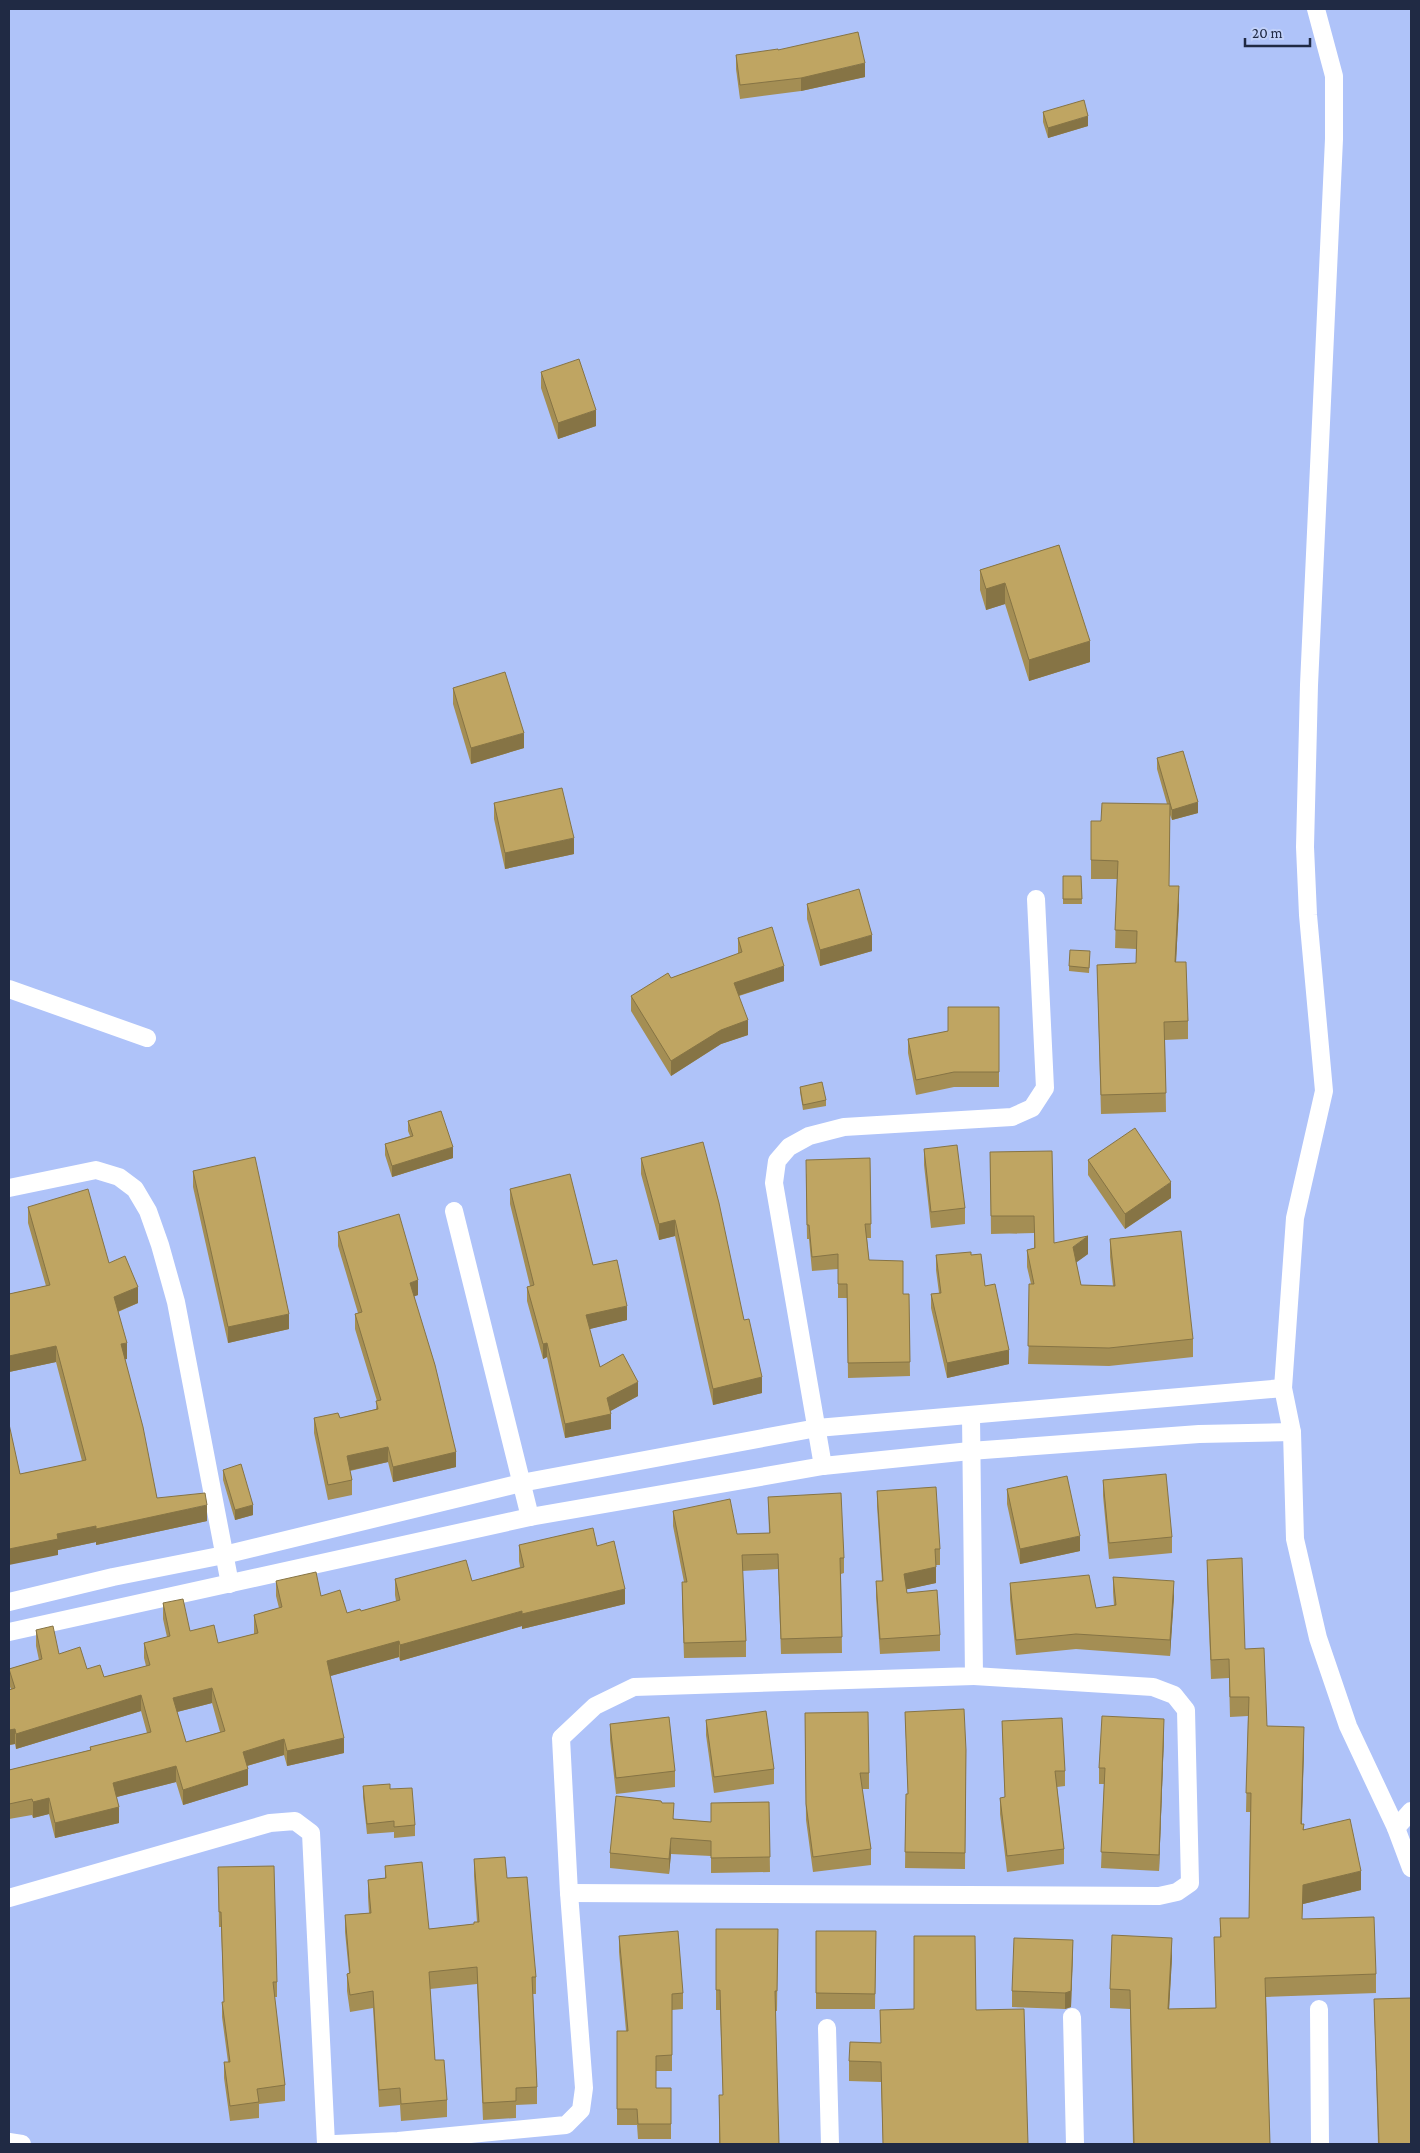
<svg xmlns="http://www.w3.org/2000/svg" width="1420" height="2153" font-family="'Crimson Pro',serif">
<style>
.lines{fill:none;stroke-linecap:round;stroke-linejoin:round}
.street{stroke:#fff;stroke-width:18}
.wall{fill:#a48e54;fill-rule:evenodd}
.shaded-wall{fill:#867445}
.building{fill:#bfa562;stroke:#867445;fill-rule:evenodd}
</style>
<rect width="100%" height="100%" fill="#afc3f9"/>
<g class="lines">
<!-- street -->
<g class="street">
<path d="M1316 9 1334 76V139L1309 685 1305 847 1308 915 1324 1091 1295 1218 1283 1388 1292 1432 1295 1539 1318 1638 1348 1726 1396 1828 1411 1868"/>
<path d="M9 989 147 1038"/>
<path d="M9 1188 96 1170 119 1177 135 1189 148 1211 160 1245 176 1302 230 1584"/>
<path d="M454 1211 530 1517"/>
<path d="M823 1466 774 1183 777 1161 789 1147 809 1136 844 1127 1012 1117 1032 1108 1045 1088 1036 899"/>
<path d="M9 1602 113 1577 224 1555 521 1483 817 1428 1283 1388"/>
<path d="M9 1632 530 1517 823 1466 970 1451 1199 1434 1292 1432"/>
<path d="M1396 1828 1411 1811"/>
<path d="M569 1893 1159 1896 1177 1892 1190 1883 1186 1710 1174 1695 1153 1687 974 1676"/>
<path d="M9 1898 270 1823 295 1821 311 1833 326 2144"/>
<path d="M1319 2009 1320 2144"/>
<path d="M1072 2017 1075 2144"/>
<path d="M827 2028 830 2144"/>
<path d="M9 2142 22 2144"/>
<path d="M335 2144 398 2141 566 2125 581 2110 584 2088 569 1893 561 1738 595 1706 634 1687 974 1676 971 1416"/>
</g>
</g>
<!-- wall -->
<g class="wall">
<path d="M778 50 865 77 801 91 740 99 736 69V55Z"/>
<path d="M1043 112 1088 126 1048 138 1043 122Z"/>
<path d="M541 372 596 426 558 439 541 388Z"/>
<path d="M1059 545 1090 662 1029 681 1005 604 986 610 980 590V570Z"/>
<path d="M453 688 524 748 471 764 453 704Z"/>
<path d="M1157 758 1198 813 1172 820 1170 815 1169 886 1179 905 1176 962 1188 1021V1039L1165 1040 1166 1112 1101 1114 1097 965 1136 963V949L1115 948 1117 879H1091V821H1101L1167 804 1157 769Z"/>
<path d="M494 803 574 854 505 869 494 819Z"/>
<path d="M1063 876H1081L1082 904H1063Z"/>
<path d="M807 904 872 951 820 966 807 919Z"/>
<path d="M738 938 784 981 739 996 748 1035 721 1044 671 1076 631 1011V996L671 978 738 954Z"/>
<path d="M1090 956 1089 973 1069 971V966Z"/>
<path d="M999 1007V1087H954L916 1095 908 1053V1039L948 1031Z"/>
<path d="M800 1087 826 1100V1106L803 1110 800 1092Z"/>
<path d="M408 1121 453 1158 392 1177 385 1155V1144L410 1136 408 1131Z"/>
<path d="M924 1149 965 1208V1224L931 1228 924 1165Z"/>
<path d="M990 1152 1054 1243 1088 1254 1076 1262 1081 1285 1113 1286 1110 1257V1239L1193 1339V1357L1109 1366 1028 1364 1031 1284 1027 1267V1250L1034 1248V1233L991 1234Z"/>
<path d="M641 1158 744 1320 762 1393 713 1405 675 1236 659 1240 641 1174Z"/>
<path d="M870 1158 871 1238H867L869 1260 903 1294H909L910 1376 848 1378 847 1298H838V1269L812 1271 809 1239H807L806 1174Z"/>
<path d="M1088 1160 1171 1198 1125 1229 1088 1175Z"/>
<path d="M193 1171 289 1329 228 1343 193 1187Z"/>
<path d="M510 1189 593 1265 627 1320 589 1329 600 1367 638 1396 610 1411 611 1429 565 1438 547 1357 543 1359 527 1301V1287L530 1286 510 1204Z"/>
<path d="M28 1207 109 1263 138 1303 118 1312 127 1359H125L157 1498 207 1521 96 1545V1542L58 1550V1555L20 1474 82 1461 56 1362 9 1372V1294L46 1286 28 1223Z"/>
<path d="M338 1232 418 1295 414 1296 456 1467 393 1482 388 1462 350 1471 352 1480V1495L328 1500 314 1433V1418H340L376 1409 377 1401 355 1329V1314L358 1313 338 1246Z"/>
<path d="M936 1255H971L985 1286 1009 1364 947 1378 931 1308V1294L939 1293 936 1270Z"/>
<path d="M223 1470 253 1515 235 1520 223 1480Z"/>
<path d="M1103 1480 1172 1537V1553L1109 1559 1103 1496Z"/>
<path d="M1007 1489 1080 1551 1020 1564 1007 1504Z"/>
<path d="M877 1491 940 1549V1565H936V1583L907 1589V1593L940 1635V1651L880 1654 876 1597V1581H882L877 1506Z"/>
<path d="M768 1497 844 1558V1573L841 1574 842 1653 781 1654 778 1569 742 1571 746 1641V1657L684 1658 682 1598V1582H684L673 1526V1511L737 1534 769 1533Z"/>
<path d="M519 1545 597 1546 625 1604 522 1629V1626L400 1661 399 1657 330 1676 344 1753 287 1766 284 1755 247 1766 248 1785 183 1805 176 1782 116 1797 119 1823 55 1838 49 1814 33 1818 32 1815 9 1819V1770L90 1750V1747L147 1733 141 1711 16 1749 15 1744 9 1745V1690L11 1689 9 1685V1669L39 1660 36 1646V1630L59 1654 87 1669 104 1677 146 1666 144 1658V1643L167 1637 163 1619V1603L190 1631 218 1643 254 1634V1615L279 1608 276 1596V1581L321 1596 347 1613 361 1611 396 1601 395 1595V1579L472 1581 520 1567 519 1561ZM212 1703 220 1732 186 1742 177 1712Z"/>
<path d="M1207 1560 1245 1649 1267 1726 1304 1746 1302 1824 1304 1830 1361 1890 1303 1904 1302 1919 1376 1974V1993L1266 1997 1270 2144H1133L1130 2009 1110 2008V1989L1172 1957 1169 2009 1216 2008 1214 1937H1220V1918H1249L1250 1812H1246L1248 1716 1230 1717 1229 1678 1211 1679 1207 1579Z"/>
<path d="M1113 1577 1174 1596 1170 1656 1076 1649 1016 1655 1010 1599V1583L1096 1608 1114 1606 1113 1592Z"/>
<path d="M905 1712 966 1750 965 1869 905 1868 906 1794H908Z"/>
<path d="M805 1713 869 1773V1789H862L871 1849V1865L813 1872 806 1820Z"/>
<path d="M706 1720 774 1769V1784L714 1793 706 1735Z"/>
<path d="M1002 1721 1065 1771V1786L1057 1787 1064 1849V1864L1007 1872 1000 1814V1798H1005Z"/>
<path d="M610 1724 675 1771V1787L616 1794 610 1740Z"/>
<path d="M1164 1735 1159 1871 1101 1868 1104 1784H1099V1768Z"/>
<path d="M363 1786 390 1789 415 1825V1836L394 1838V1832L367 1834 363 1797Z"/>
<path d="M769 1802 770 1872 711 1873V1856L671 1854 669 1874 610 1868V1853L662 1803 674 1819 711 1822Z"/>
<path d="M474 1859 507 1878 536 1977V1994H533L537 2087V2104L516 2105V2118L483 2120 477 1984 430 1989 435 2060 447 2100V2117L401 2121 400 2105 379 2107 373 2008 350 2012 347 1991V1974L349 1973 345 1932V1915L369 1913 368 1897V1880L385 1878V1866L429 1929 474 1924 477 1922 474 1876Z"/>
<path d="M218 1867 277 1982V1997H274L285 2085V2101L259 2104V2118L230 2121 224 2078V2062H228L222 2017V2002H224L221 1927H219Z"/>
<path d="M716 1929H778L777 2011H775L779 2144H719V2095H723L720 2010H716Z"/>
<path d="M816 1931H876L875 2009H816Z"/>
<path d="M619 1936 683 1993V2009L672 2010V2071H656V2088H671V2139H638L637 2125H617V2031H626L619 1952Z"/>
<path d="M1073 1956 1071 2007 1065 2009 1012 2007V1991Z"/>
<path d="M1374 1999 1411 2144H1378Z"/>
<path d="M880 2010H976L1028 2144H883L881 2082 849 2081V2061L881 2043Z"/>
</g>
<!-- shaded-wall -->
<g class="shaded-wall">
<path d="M865 63V77L801 91V78Z"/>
<path d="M1088 116V126L1048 138V128Z"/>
<path d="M596 410V426L558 439V423Z"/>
<path d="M1005 583V604L986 610V589Z"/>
<path d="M1090 641V662L1029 681V660Z"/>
<path d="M524 733V748L471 764V748Z"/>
<path d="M1198 802V813L1172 820V810Z"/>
<path d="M574 838V854L505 869V853Z"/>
<path d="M1179 886V905L1175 981V962Z"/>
<path d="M872 935V951L820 966V950Z"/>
<path d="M784 966V981L734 997V983Z"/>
<path d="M748 1020V1035L721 1044 671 1076V1061L721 1030Z"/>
<path d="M453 1147V1158L392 1177V1166Z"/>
<path d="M1171 1182V1198L1125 1229V1214Z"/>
<path d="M675 1220V1236L659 1240V1224Z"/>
<path d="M1088 1236V1254L1073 1265V1247Z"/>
<path d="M418 1280V1295L410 1298V1283Z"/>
<path d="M138 1287V1303L114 1313V1297Z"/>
<path d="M627 1306V1320L586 1330V1315Z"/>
<path d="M289 1314V1329L228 1343V1327Z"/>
<path d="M127 1343V1359L121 1360V1344Z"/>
<path d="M547 1343V1357L543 1359V1344Z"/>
<path d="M56 1346V1362L9 1372V1356Z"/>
<path d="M1009 1350V1364L947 1378V1363Z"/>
<path d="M762 1377V1393L713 1405V1389Z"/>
<path d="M638 1382V1396L607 1413V1398Z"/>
<path d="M611 1414V1429L565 1438V1424Z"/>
<path d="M388 1447V1462L347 1471V1456Z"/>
<path d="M456 1452V1467L393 1482V1467Z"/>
<path d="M207 1505V1521L96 1545V1529Z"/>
<path d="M253 1505V1515L235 1520V1510Z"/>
<path d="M96 1526V1542L58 1550V1555L9 1565V1549L57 1534Z"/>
<path d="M1080 1536V1551L1020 1564V1549Z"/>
<path d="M936 1567V1583L904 1590V1574Z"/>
<path d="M1174 1581V1596L1170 1656V1640Z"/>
<path d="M625 1589V1604L522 1629V1614Z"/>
<path d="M522 1611V1626L400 1661V1645Z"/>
<path d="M399 1641V1657L327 1677V1661Z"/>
<path d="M212 1688V1703L173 1713V1698Z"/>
<path d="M141 1695V1711L16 1749V1734Z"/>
<path d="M1164 1719V1735L1159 1871V1855Z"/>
<path d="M1304 1727V1746L1301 1843V1824Z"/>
<path d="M15 1729V1744L9 1745V1730Z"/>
<path d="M344 1738V1753L287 1766V1751Z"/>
<path d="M284 1739V1755L243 1767V1752Z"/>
<path d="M176 1766V1782L113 1798V1783Z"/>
<path d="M248 1769V1785L183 1805V1790Z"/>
<path d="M49 1798V1814L33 1818V1802Z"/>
<path d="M119 1807V1823L55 1838V1823Z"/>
<path d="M671 1838V1854L669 1874V1859Z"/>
<path d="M1361 1871V1890L1303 1904V1885Z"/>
<path d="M1172 1938V1957L1168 2028V2009Z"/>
<path d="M1073 1940 1071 2007 1065 2009V1993Z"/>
</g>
<!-- building -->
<g class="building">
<path d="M858 32 865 63 801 78 740 85 736 55 778 49V50Z"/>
<path d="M1084 100 1088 116 1048 128 1043 112Z"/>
<path d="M579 359 596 410 558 423 541 372Z"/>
<path d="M1059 545 1090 641 1029 660 1005 583 986 589 980 570Z"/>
<path d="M505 672 524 733 471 748 453 688Z"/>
<path d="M1183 751 1198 802 1172 810 1157 758Z"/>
<path d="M562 788 574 838 505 853 494 803Z"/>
<path d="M1102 803 1170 804 1169 886H1179L1175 962H1186L1188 1021 1164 1022 1166 1093 1101 1095 1097 965 1136 963 1137 931 1115 930 1118 861 1091 860V821H1101Z"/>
<path d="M1063 876H1081L1082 899H1063Z"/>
<path d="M859 889 872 935 820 950 807 904Z"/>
<path d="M772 927 784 966 734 983 748 1020 721 1030 671 1061 631 996 668 973 671 978 742 952 738 938Z"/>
<path d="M1070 950 1090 951 1089 968 1069 966Z"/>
<path d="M948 1007H999V1072H954L916 1080 908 1039 948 1031Z"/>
<path d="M822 1082 826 1100 803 1105 800 1087Z"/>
<path d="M441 1111 453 1147 392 1166 385 1144 413 1136 408 1121Z"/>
<path d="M1135 1128 1171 1182 1125 1214 1088 1160Z"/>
<path d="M703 1142 719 1203 744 1320 749 1319 762 1377 713 1389 675 1220 659 1224 641 1158Z"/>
<path d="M957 1145 965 1208 931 1212 924 1149Z"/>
<path d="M1052 1151 1054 1243 1088 1236 1073 1247 1081 1285 1115 1286 1110 1239 1181 1231 1193 1339 1109 1348 1028 1346 1029 1284H1034L1027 1250 1035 1248 1034 1216H991L990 1152Z"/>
<path d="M255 1157 289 1314 228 1327 193 1171Z"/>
<path d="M870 1158 871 1224H865L869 1260 903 1261V1294H909L910 1362 848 1363 847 1284H838V1254L812 1257 809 1225H807L806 1160Z"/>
<path d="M570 1174 593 1265 617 1260 627 1306 586 1315 600 1367 623 1354 638 1382 607 1398 611 1414 565 1424 547 1343 543 1344 527 1287 534 1285 510 1189Z"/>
<path d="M88 1189 109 1263 125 1256 138 1287 114 1297 127 1343 121 1344 143 1427 157 1498 205 1493 207 1505 96 1529V1526L57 1534 58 1539 9 1549V1424L20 1474 86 1460 56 1346 9 1356V1294L50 1285 28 1207Z"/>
<path d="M399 1214 418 1280 410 1283 435 1365 456 1452 393 1467 388 1447 347 1456 352 1480 328 1485 314 1418 338 1413 340 1418 378 1409 376 1401 381 1400 355 1314 362 1312 338 1232Z"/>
<path d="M971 1252V1255L981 1254 985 1286 995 1284 1009 1350 947 1363 931 1294 941 1293 936 1255Z"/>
<path d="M241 1464 253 1505 235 1510 223 1470Z"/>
<path d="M1166 1474 1172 1537 1109 1543 1103 1480Z"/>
<path d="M1067 1476 1080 1536 1020 1549 1007 1489Z"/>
<path d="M936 1487 940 1549H935L936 1567 904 1574 907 1593 937 1590 940 1635 880 1639 876 1581H883L877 1491Z"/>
<path d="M841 1493 844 1558H840L842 1637 781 1639 778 1554 742 1555 746 1641 684 1643 682 1582H687L673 1511 730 1499 737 1534 770 1533 768 1497Z"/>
<path d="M593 1528 597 1546 614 1541 625 1589 522 1614V1611L400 1645 399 1641 327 1661 344 1738 287 1751 284 1739 243 1752 248 1769 183 1790 176 1766 113 1783 119 1807 55 1823 49 1798 33 1802 32 1799 9 1804V1770L91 1750 90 1747 151 1732 141 1695 16 1734 15 1729 9 1730V1690L15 1688 9 1669 42 1659 36 1630 53 1626 59 1654 80 1647 87 1669 100 1665 104 1677 150 1665 144 1643 170 1636 163 1603 183 1599 190 1631 214 1625 218 1643 258 1633 254 1615 282 1607 276 1581 316 1572 321 1596 340 1590 347 1613 360 1609 361 1611 400 1600 395 1579 466 1560 472 1581 524 1567 519 1545ZM212 1688 225 1731 186 1742 173 1698Z"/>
<path d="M1242 1558 1245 1649 1264 1648 1267 1726 1304 1727 1301 1824H1304L1303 1830 1350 1819 1361 1871 1303 1885 1302 1919 1374 1917 1376 1974 1265 1978 1270 2144H1134L1130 1990 1110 1989 1112 1935 1172 1938 1168 2009 1216 2008 1214 1937H1221L1220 1918H1249L1251 1793H1246L1249 1697H1230L1229 1659 1211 1660 1207 1560Z"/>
<path d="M1089 1575 1096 1608 1116 1605 1113 1577 1174 1581 1170 1640 1076 1634 1016 1640 1010 1583Z"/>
<path d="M964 1709 966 1750 965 1853 905 1852 906 1794H908L905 1712Z"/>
<path d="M766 1711 774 1769 714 1777 706 1720Z"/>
<path d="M868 1712 869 1773H860L871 1849 813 1857 806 1804 805 1713Z"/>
<path d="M1102 1716 1164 1719 1159 1855 1101 1852 1105 1768H1099Z"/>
<path d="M669 1717 675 1771 616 1778 610 1724Z"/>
<path d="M1062 1718 1065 1771H1055L1064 1849 1007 1856 1000 1798 1005 1797 1002 1721Z"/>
<path d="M390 1784V1789L412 1788 415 1825 394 1827V1821L367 1824 363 1786Z"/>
<path d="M616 1796 661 1801 662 1803H674L673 1819 711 1822V1803L769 1802 770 1857 711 1858V1841L671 1838 669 1859 610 1853Z"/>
<path d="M505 1857 507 1878 527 1877 536 1977H532L537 2087 516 2088V2101L483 2103 477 1967 429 1972 435 2060H444L447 2100 401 2104 400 2088 379 2090 373 1991 350 1995 347 1974 350 1973 345 1915 371 1913 368 1880 386 1878 385 1866 422 1862 429 1929 474 1924V1922H479L474 1859Z"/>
<path d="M274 1866 277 1982H273L285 2085 257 2089 259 2102 230 2106 224 2062H230L222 2002H224L221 1912H219L218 1867Z"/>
<path d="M716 1929H778L777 1991H775L779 2144H720L719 2095H723L720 1990H716Z"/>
<path d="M678 1931 683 1993 672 1994V2055L656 2056V2088H671V2124H638L637 2109H617V2031H628L619 1936Z"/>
<path d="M816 1931H876L875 1994 816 1993Z"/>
<path d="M914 1936H975L976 2010 1024 2009 1028 2144H883L881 2062 849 2061 850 2042 881 2043 880 2010 914 2009Z"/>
<path d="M1014 1938 1073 1940 1071 1991 1065 1993 1012 1991Z"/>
<path d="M1411 1998V2144H1379L1374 1999Z"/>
</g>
<!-- border -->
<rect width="1420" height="2153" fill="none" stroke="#202a44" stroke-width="20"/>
<!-- scale -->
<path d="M1245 38v8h65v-8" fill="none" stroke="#202a44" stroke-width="2.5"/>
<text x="1252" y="38" font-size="15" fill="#202a44" stroke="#c1d1f9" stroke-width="4" paint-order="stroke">20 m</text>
</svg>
